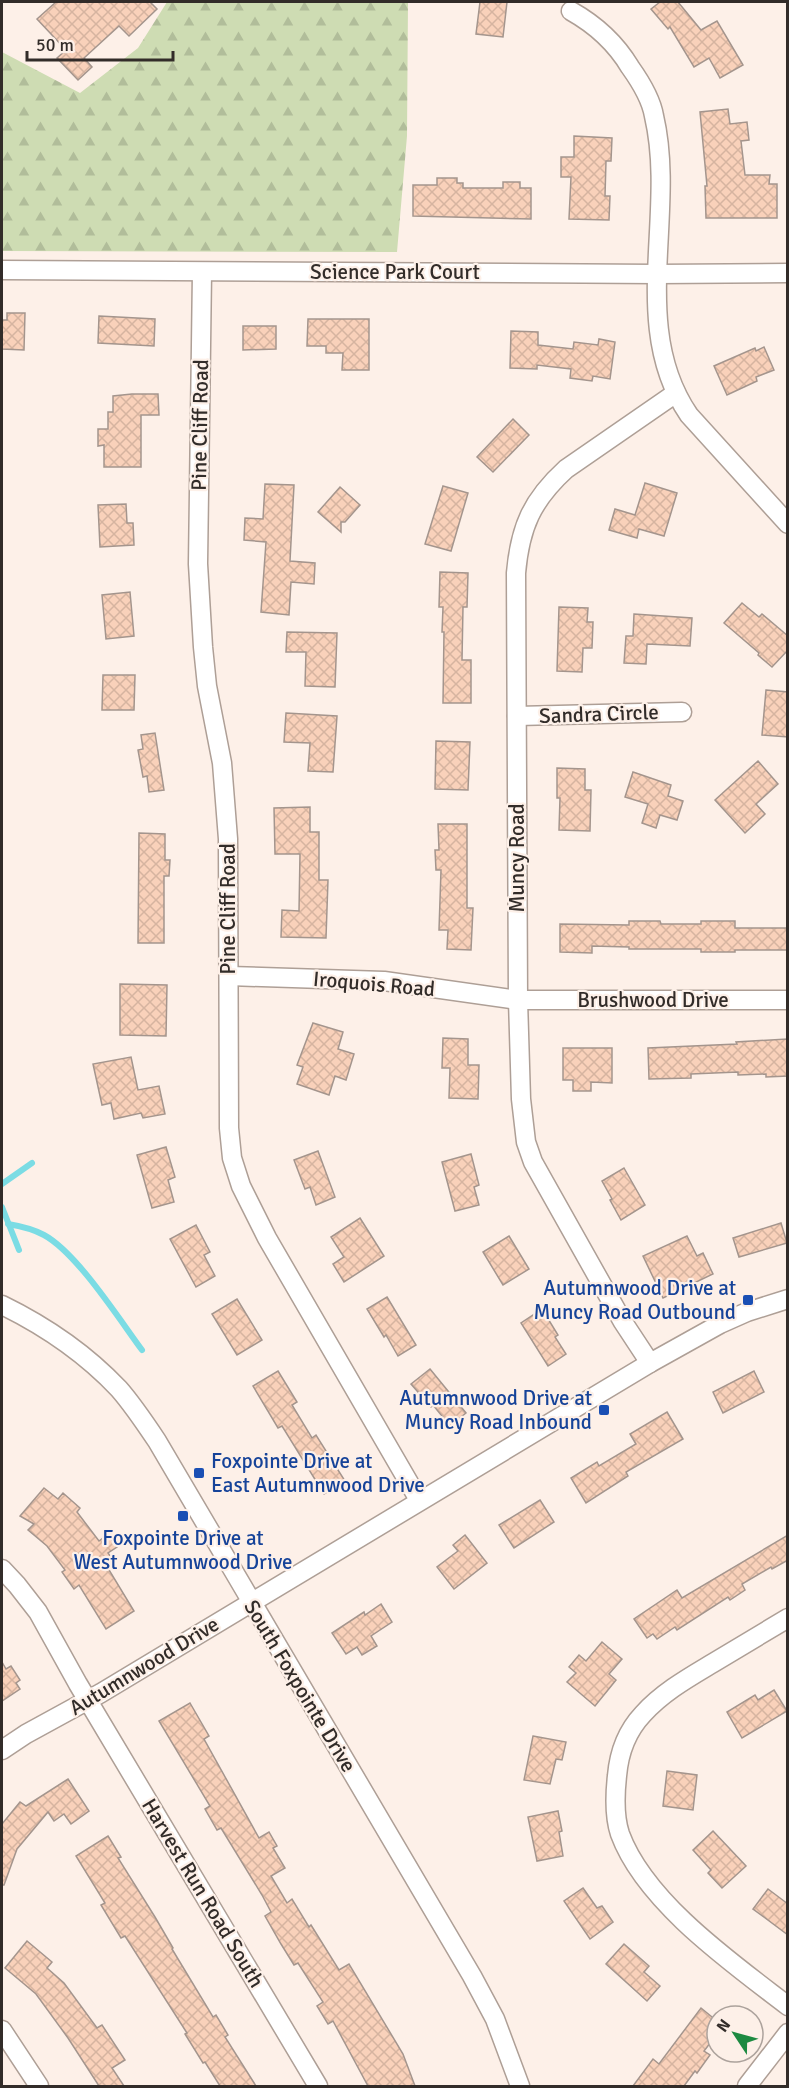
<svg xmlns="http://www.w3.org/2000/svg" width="789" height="2088" font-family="Signika,sans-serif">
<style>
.forest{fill:url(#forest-firs)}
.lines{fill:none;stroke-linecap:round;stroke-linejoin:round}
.stream{stroke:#7bdce4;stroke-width:6}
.building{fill:url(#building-cross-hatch);stroke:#a4958d;stroke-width:1.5}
.minor-casing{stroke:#ae9f96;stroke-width:21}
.minor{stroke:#fff;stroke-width:18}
.transit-dot{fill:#1a4fb4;stroke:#fdf0e8;stroke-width:2}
.labels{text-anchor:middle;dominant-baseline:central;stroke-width:4.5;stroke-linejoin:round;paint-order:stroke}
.street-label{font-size:21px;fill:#322c29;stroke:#fdf0e8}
.transit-label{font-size:21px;fill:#164399;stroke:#fdf0e8;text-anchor:end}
</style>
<defs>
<pattern id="forest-firs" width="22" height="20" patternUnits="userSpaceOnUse" patternTransform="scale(1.5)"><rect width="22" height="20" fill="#cedcb3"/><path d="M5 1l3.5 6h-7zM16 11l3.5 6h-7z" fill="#b1bd9a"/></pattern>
<pattern id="building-cross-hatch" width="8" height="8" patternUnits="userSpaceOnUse" patternTransform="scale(1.5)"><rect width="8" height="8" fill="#f9d1ba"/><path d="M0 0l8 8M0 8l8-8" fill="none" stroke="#d6b4a0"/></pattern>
</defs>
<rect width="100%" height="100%" fill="#fdf0e8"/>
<!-- forest -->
<path class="forest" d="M167 2H408L407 136 397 252 2 251V52L80 93 138 48Z"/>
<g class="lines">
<!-- stream -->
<g class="stream">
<path d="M2 1184 32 1163"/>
<path d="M2 1207 19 1250"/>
<path d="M8 1224C20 1226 33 1229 44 1235 77 1253 119 1319 142 1350"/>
</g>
</g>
<!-- building -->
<g class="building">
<path d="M56 2H150L157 9 129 36 119 26 84 58 92 67 78 80 57 58 66 50 37 19Z"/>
<path d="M480 2H507L503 37 476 34Z"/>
<path d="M660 2H678L701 30 717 21 743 65 720 78 709 58 694 67 670 27 668 29 651 9Z"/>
<path d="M728 109 730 124 747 122 749 140 741 141 745 175H770L769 184H777V218H706L705 186H707L700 112Z"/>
<path d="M574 136 612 138 611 161H606L605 196H610L609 220 569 219 571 177H561V157H574Z"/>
<path d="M437 178H457V183H463V188H503V182H520V188H531V219L413 216V185H437Z"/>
<path d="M7 313H25L24 350 2 349V320H7Z"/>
<path d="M99 316 155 319 154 346 98 343Z"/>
<path d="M308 319H369V370H342L343 353H326V346H307Z"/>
<path d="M243 326H276V349L243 350Z"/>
<path d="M511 331 538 332V345L573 349 574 342 598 345 599 339 615 342 610 379 593 376 592 381 570 378 571 369 537 365V369L510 368Z"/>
<path d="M764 347 774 370 756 377 757 381 727 395 714 366 755 348 756 351Z"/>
<path d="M132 394H158L159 415H141V467H104V445L98 446V429H108V412H113V396Z"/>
<path d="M513 419 529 435 493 472 477 457Z"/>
<path d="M645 483 677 493 664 536 639 529 637 538 609 530 615 509 635 515Z"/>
<path d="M265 484 294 485 290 561 315 563 314 584 291 582 289 615 261 612 266 542 244 540 245 518 263 519Z"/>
<path d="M443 486 468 493 451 551 425 544Z"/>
<path d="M340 487 360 505 345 522H341V532L318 512Z"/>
<path d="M126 504 127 523H133L134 545 100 547 98 505Z"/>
<path d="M440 572 468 573 467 607H463L462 660H471V703H443L444 632H442L443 607H439Z"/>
<path d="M130 592 134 636 106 639 102 595Z"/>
<path d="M742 603 759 617 762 614 788 636V650L772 667 758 655 759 653 724 623Z"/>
<path d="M559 607 588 608 587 622H593L592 648H583L582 672 557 671Z"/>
<path d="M634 614 692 618 690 646 647 644 646 664 624 663 626 636H633Z"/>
<path d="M287 632 337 633 335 687 305 686 306 652H286Z"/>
<path d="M103 675H135L134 710H102Z"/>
<path d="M766 690 788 692V737L762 735Z"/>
<path d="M286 713 337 716 333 772 308 771 310 743 284 742Z"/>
<path d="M155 733 164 790 149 792 147 776 143 777 138 750 143 749 141 735Z"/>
<path d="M436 741 470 742 468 790 435 789Z"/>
<path d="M758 761 778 784 756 804 765 814 745 833 715 800Z"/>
<path d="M557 768 585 769V790H591L590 831 559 830 560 798H557Z"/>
<path d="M633 772 671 785 668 796 683 801 677 820 660 815 656 828 642 823 648 804 625 797Z"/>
<path d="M310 807V832H319V880H328L326 938 281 937 282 910 299 911 300 854H275L274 808Z"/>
<path d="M438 824H467V908H473L471 950 447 949 448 930H439L441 870H436L435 850H439Z"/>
<path d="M139 833 165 834V860H170L169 876H164V943H138Z"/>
<path d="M629 921H660L661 924H701V921H735V928H788V950H735V952H701V949H629V947L592 946V953L560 952V924L629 925Z"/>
<path d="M120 984 167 985 166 1036 120 1035Z"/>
<path d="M313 1023 343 1032 338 1049 354 1054 346 1080 335 1076 329 1095 297 1084 303 1067 297 1065Z"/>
<path d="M443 1038 468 1039V1065H479L478 1099 449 1098 450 1068H442Z"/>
<path d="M787 1039 788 1076 766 1077V1074L738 1075V1072L691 1074V1078L649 1079 648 1048 737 1044 736 1042Z"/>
<path d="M563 1048H612V1083L591 1082V1091H573V1080H563Z"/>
<path d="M131 1057 138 1090 159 1086 165 1114 143 1118 141 1113 114 1119 111 1103 102 1105 93 1064Z"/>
<path d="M166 1147 175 1177 168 1180 174 1202 152 1208 137 1155Z"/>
<path d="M318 1151 335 1197 316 1205 310 1187 305 1189 294 1160Z"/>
<path d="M471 1154 479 1185 474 1187 479 1205 455 1211 442 1162Z"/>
<path d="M624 1168 645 1205 621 1220 610 1200 612 1199 602 1181Z"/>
<path d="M360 1218 384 1256 344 1282 333 1264 344 1257 331 1237Z"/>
<path d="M781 1223 787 1243 739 1257 733 1238Z"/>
<path d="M196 1225 210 1252 204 1255 215 1276 196 1287 170 1239Z"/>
<path d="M509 1236 529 1269 503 1285 483 1252Z"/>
<path d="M687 1236 697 1256 703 1253 713 1274 663 1298 643 1256Z"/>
<path d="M387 1297 416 1345 398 1356 386 1335 384 1337 367 1309Z"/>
<path d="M237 1299 262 1340 237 1355 212 1314Z"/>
<path d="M542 1309 558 1335 555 1337 566 1354 548 1366 521 1323Z"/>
<path d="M430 1369 466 1413 450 1426 433 1405 431 1407 411 1384Z"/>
<path d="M278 1371 297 1402 292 1405 312 1438 316 1435 345 1481 324 1494 282 1426 278 1428 253 1386Z"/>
<path d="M754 1371 764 1392 723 1413 713 1392Z"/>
<path d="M667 1412 683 1439 626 1472 628 1476 586 1503 571 1478 597 1462 599 1466 636 1444 630 1434Z"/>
<path d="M44 1488 58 1499 63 1493 80 1508 77 1512 99 1541 108 1534 117 1547 108 1553 113 1560 106 1565 134 1611 106 1629 79 1585 74 1589 62 1572 65 1570 47 1546 28 1530 34 1524 20 1516Z"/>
<path d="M540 1500 554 1522 514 1548 499 1525Z"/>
<path d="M465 1535 487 1563 454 1589 437 1567 458 1551 453 1545Z"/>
<path d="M788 1535V1560L772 1569 771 1567 742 1584 745 1590 730 1600 728 1597 677 1630 675 1627 657 1639 653 1634 647 1638 634 1619 677 1590 682 1598Z"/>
<path d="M381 1604 392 1622 371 1636 377 1646 362 1655 357 1647 346 1654 332 1633 364 1612 365 1615Z"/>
<path d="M602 1642 622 1659 609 1674 616 1680 595 1706 567 1682 576 1673 569 1667 579 1655 586 1661Z"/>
<path d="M2 1662 6 1669 11 1666 20 1680 16 1683 20 1689 2 1701Z"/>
<path d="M774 1690 787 1711 742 1738 727 1712 755 1695 758 1700Z"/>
<path d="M190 1703 209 1736 204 1739 259 1838 269 1832 277 1846 273 1848 285 1868 271 1876 287 1903 292 1899 309 1927 311 1925 339 1970 349 1964 403 2054 415 2086H368L333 2021 328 2024 317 2006 323 2002 298 1963 294 1965 281 1944 265 1916 271 1912 262 1895 221 1828 217 1830 205 1809 210 1806 159 1721Z"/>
<path d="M533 1736 566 1742 562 1760 556 1759 550 1784 524 1780Z"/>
<path d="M667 1771 697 1775 693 1810 663 1806Z"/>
<path d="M68 1779 89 1811 71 1824 64 1814 54 1821 48 1812 17 1849 4 1885H2V1824L20 1802 26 1806Z"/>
<path d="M558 1811 562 1831 559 1832 563 1856 537 1861 528 1817Z"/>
<path d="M713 1831 746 1866 722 1888 708 1873 711 1870 693 1850Z"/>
<path d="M108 1836 121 1857 118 1858 155 1917 173 1948 172 1949 213 2017 216 2015 228 2035 225 2037 256 2086H220L205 2062 203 2063 185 2034 187 2033 125 1936 121 1938 101 1905 105 1903 76 1856Z"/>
<path d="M583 1888 597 1908 602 1906 613 1922 590 1939 564 1901Z"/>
<path d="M768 1889 788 1904V1935L753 1909Z"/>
<path d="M27 1941 52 1962 47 1968 64 1983 97 2028 102 2025 125 2060 112 2068 124 2086H99L68 2038 36 1994 5 1968Z"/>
<path d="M624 1944 649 1966 644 1972 660 1986 647 2001 606 1964Z"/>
<path d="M701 2008 717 2021V2034L704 2051 710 2055 697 2073 695 2071 684 2086H633L653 2059 659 2064Z"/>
</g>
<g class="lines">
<defs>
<g id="minor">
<path d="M571 11C596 25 615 42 630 67 640 81 651 98 654 116 677 214 628 326 689 415L788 524"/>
<path d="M2 270 657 274 788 273"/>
<path d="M202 272 198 564 203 647 207 686 222 763 228 839 229 1128 232 1158 241 1186 267 1238 419 1500"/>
<path d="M517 716 682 712"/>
<path d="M229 976 384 981 518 1000H788"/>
<path d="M2 1305C45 1326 85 1353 119 1389 133 1405 145 1423 157 1441L472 1976 495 2019 520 2086"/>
<path d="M650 1363 623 1322 533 1162 526 1142 521 1099 518 1000 516 573C520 527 532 500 566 469L676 393"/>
<path d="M2 1569 17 1585 38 1612 78 1684 318 2086"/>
<path d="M788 1618C763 1633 738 1648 713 1663 688 1678 663 1692 643 1714 627 1731 619 1752 617 1776 615 1794 614 1816 620 1834 645 1902 732 1963 788 2006"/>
<path d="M2 1750 26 1734 101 1693 650 1363 720 1324 747 1312 788 1299"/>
<path d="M2 2030 39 2086"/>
<path d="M747 2086 788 2033"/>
</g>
</defs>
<!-- minor casing -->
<use href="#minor" class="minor-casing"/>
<!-- minor -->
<use href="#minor" class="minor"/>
</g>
<!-- markers -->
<g class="transit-dot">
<rect x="742" y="1294" width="12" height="12" rx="3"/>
<rect x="598" y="1404" width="12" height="12" rx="3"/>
<rect x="193" y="1467" width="12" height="12" rx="3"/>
<rect x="177" y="1510" width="12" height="12" rx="3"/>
</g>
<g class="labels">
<!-- street labels -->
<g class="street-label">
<text x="395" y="272">Science Park Court</text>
<text transform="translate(200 425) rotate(-89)">Pine Cliff Road</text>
<text transform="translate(599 714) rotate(-2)">Sandra Circle</text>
<text transform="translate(517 858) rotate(-90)">Muncy Road</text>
<text transform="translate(228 909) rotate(-90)">Pine Cliff Road</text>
<text transform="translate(374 984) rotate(5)">Iroquois Road</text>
<text x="653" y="1000">Brushwood Drive</text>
<text transform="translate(144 1666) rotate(-31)">Autumnwood Drive</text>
<text transform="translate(300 1686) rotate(59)">South Foxpointe Drive</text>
<text transform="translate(203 1893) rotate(59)">Harvest Run Road South</text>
</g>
<!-- transit labels -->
<g class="transit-label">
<text x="736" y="1288">Autumnwood Drive at<tspan x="736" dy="24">Muncy Road Outbound</tspan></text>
<text x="592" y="1398">Autumnwood Drive at<tspan x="592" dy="24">Muncy Road Inbound</tspan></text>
<text x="211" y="1461" text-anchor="start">Foxpointe Drive at<tspan x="211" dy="24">East Autumnwood Drive</tspan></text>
<text x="183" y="1538" text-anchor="middle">Foxpointe Drive at<tspan x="183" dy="24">West Autumnwood Drive</tspan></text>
</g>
</g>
<!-- border -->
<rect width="789" height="2088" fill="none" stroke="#322c29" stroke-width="6"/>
<!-- north arrow -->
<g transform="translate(735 2034) rotate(306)"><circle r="28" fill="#fdf0e8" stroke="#aca29c" stroke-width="1.5"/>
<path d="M0-4.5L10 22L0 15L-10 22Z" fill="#1d8a41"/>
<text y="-9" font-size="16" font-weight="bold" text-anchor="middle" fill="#322c29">N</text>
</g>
<!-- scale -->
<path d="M27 51v9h146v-9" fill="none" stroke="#322c29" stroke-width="3"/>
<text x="36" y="51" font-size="18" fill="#322c29" stroke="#fdf0e8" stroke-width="4.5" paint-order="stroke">50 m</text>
</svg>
